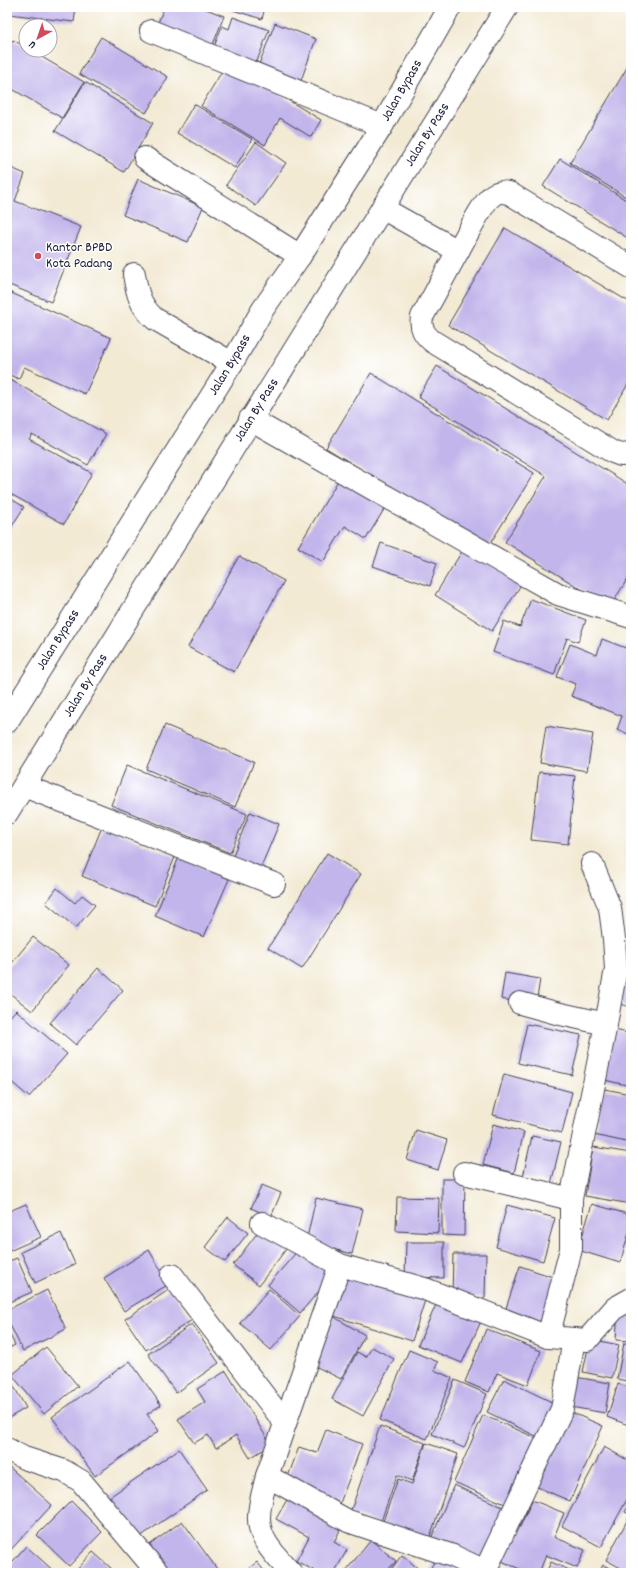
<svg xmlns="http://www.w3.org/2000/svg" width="638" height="1580" font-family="Dekko,sans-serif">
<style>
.building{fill:#c2b5eb}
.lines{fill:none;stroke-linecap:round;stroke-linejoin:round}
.minor-casing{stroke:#414052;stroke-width:24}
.highway-casing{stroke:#414052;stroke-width:24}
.minor{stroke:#fff;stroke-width:22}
.highway{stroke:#fff;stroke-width:22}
.poi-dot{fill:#d1495b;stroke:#fff;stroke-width:1.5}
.labels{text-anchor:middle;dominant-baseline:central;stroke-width:3;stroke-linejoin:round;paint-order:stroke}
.street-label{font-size:14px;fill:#22223b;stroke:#fff}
.poi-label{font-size:14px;fill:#22223b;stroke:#fff;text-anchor:start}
</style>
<rect width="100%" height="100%" fill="#fff"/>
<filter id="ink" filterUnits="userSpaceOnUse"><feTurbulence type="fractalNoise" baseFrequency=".025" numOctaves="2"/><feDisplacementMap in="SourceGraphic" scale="8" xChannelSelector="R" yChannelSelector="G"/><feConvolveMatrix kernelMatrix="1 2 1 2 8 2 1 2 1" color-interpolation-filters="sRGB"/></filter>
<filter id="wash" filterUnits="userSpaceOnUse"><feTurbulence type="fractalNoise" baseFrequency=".012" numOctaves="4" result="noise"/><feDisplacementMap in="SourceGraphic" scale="16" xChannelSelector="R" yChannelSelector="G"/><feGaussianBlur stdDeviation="0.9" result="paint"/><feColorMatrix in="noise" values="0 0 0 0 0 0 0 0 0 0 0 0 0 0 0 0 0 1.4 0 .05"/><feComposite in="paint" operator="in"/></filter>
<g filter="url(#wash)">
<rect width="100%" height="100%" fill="#f3ead4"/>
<g id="blocks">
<!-- building -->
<g class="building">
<path d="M10 7H76L74 22 9 14Z"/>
<path d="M164 7H201L224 16 210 52 155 31Z"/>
<path d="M223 7H265L262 19Z"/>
<path d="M233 17 269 30 254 69 212 52 222 26 229 29Z"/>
<path d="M275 23 316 39 300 83 258 67Z"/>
<path d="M101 37 168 77 146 113 79 74Z"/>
<path d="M13 40 26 47V50H30L84 82 62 118 7 86V50Z"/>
<path d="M631 61V200L570 163Z"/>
<path d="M227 63 321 120 311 137 280 118 265 145 201 106Z"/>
<path d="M85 82 153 123 124 172 55 131Z"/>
<path d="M194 104 252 139 235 168 177 133Z"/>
<path d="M256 142 286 163 256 206 226 185Z"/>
<path d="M560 159 631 203V240L543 186Z"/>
<path d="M7 166 25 174 15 201 81 227 51 302 7 284Z"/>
<path d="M138 179 203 207 188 242 123 215Z"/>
<path d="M505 228 631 303V379L607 420 448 325Z"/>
<path d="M7 291 111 338 85 394 24 367 19 379 7 374Z"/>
<path d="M437 366 631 486V573L610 607 505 542 546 476 418 397Z"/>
<path d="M371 373 534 473 488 547 326 448Z"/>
<path d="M7 378 106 434 88 465 32 434 29 439 92 473 64 524 7 492Z"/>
<path d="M342 474 388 503 366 539 345 526 323 562 298 547Z"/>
<path d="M7 496 24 507 7 534Z"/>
<path d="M381 543 437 563 430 586 373 566Z"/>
<path d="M464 548 522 583 492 631 435 595Z"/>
<path d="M239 556 284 581 234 672 188 647Z"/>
<path d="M531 599 586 620 578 642 567 638 554 675 493 652 504 621 520 627Z"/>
<path d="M602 639 631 650V735L617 730 622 716 571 696 576 684 557 677 570 644 597 655Z"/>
<path d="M165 725 254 762 235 807 146 769Z"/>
<path d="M546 726 593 734 587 771 540 763Z"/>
<path d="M127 765 247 814 230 853 111 805Z"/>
<path d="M539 772 575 776 568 844 531 840Z"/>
<path d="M250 812 279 824 260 869 232 858Z"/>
<path d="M102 827 175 857 155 906 82 876Z"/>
<path d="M327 853 361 874 302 969 268 948Z"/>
<path d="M179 857 229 879 204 937 155 916Z"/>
<path d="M57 888 75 903 82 895 95 905 76 928 46 903Z"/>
<path d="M33 937 69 965 32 1011 7 991V969Z"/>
<path d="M626 957 631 958V1007L615 1003Z"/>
<path d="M98 968 123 990 76 1045 50 1023Z"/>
<path d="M505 973 540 979 536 1005 501 999Z"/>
<path d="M16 1010 67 1054 29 1097 7 1078V1020Z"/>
<path d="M527 1024 581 1035 572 1075 518 1063Z"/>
<path d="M611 1029 631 1034V1086L600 1079Z"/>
<path d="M504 1074 572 1092 562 1133 493 1115Z"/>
<path d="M604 1089 631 1094V1143L594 1135Z"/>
<path d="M493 1124 524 1132 514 1173 483 1165Z"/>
<path d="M416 1130 447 1140 438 1170 407 1160Z"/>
<path d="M532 1136 561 1142 551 1184 523 1177Z"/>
<path d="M593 1147 631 1153V1204L585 1196Z"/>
<path d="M442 1179H465L464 1236 442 1235Z"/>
<path d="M262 1185 281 1193 271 1217 251 1208Z"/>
<path d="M397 1197 439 1198 438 1233 396 1231Z"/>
<path d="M316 1198 363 1209 352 1254 306 1242Z"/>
<path d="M26 1204 41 1237 7 1252V1212Z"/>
<path d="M592 1204 631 1215V1226L620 1263 578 1250Z"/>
<path d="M507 1205 555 1218 543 1261 496 1247Z"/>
<path d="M228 1217 248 1233 225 1262 205 1247Z"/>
<path d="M261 1228 287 1248 259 1285 233 1265Z"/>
<path d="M61 1233 75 1264 35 1283 21 1252Z"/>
<path d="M406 1242H444V1278L405 1277Z"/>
<path d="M300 1248 332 1276 300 1313 268 1285Z"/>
<path d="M149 1250 169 1284 124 1311 104 1278Z"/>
<path d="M453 1254H486L485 1298 452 1297Z"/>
<path d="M17 1258 32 1292 7 1303V1262Z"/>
<path d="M520 1266 556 1278 540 1323 505 1311Z"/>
<path d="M345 1271 426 1297 412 1341 331 1315Z"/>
<path d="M170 1289 192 1320 146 1350 125 1319Z"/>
<path d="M269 1289 300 1316 271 1350 240 1323Z"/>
<path d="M47 1290 66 1329 23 1351 7 1319V1310Z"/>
<path d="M439 1298 483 1317 462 1363 418 1345Z"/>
<path d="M618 1309 631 1310V1341L616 1340Z"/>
<path d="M334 1317 365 1335 341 1379 309 1363Z"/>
<path d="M192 1324 219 1363 176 1393 148 1354Z"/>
<path d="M7 1329 15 1345 7 1349Z"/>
<path d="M486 1329 541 1351 528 1385 497 1373 489 1392 465 1382Z"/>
<path d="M590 1339 619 1345 612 1378 583 1372Z"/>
<path d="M624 1343 631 1344V1382L617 1379Z"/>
<path d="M46 1347 78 1386 44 1414 12 1375Z"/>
<path d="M372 1347 394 1359 363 1416 332 1399 357 1352 366 1357Z"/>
<path d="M409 1350 438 1362 434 1370 452 1378 427 1439 380 1420Z"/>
<path d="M130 1361 161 1405 147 1414 159 1431 95 1476 52 1417Z"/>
<path d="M226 1371 271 1445 250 1458 236 1435 216 1448 208 1435 194 1443 178 1419 205 1402 197 1389Z"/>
<path d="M7 1374 26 1408 7 1419Z"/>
<path d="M569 1376 610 1383 605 1413 565 1406Z"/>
<path d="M504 1379 560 1406 544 1440 487 1412Z"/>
<path d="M455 1380 487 1394 464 1448 432 1434Z"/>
<path d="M618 1384 631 1388V1426L607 1417Z"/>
<path d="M568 1411 603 1426 570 1501 535 1486Z"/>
<path d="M483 1415 541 1440 512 1507 454 1482Z"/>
<path d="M380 1426 425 1443 412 1481 397 1475 380 1524 350 1513Z"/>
<path d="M326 1430 362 1444 340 1503 286 1482 299 1447 317 1453Z"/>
<path d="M426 1443 458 1454 429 1540 382 1524 398 1479 412 1484Z"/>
<path d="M604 1447 631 1462V1492L601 1547 562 1526Z"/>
<path d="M179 1449 207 1490 137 1539 108 1498Z"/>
<path d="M7 1465 52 1505 7 1554Z"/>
<path d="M454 1485 505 1508 482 1561 431 1539Z"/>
<path d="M289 1496 343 1524 334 1542 347 1550 334 1573H319L296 1561 309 1537 276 1519Z"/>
<path d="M532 1500 564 1513 554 1537 585 1550 577 1568 546 1555 539 1573H529L497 1559 511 1524 520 1527Z"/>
<path d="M71 1501 102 1532 69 1566 37 1535Z"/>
<path d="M631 1502V1515L625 1512Z"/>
<path d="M629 1517 631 1518 630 1573 606 1560Z"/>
<path d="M182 1521 220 1573H167L147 1547Z"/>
<path d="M371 1540 396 1561 385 1573H344Z"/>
<path d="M26 1546 56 1573H7V1568Z"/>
<path d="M93 1552 111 1568 107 1573H74Z"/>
<path d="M402 1555 421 1571 419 1573H388Z"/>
<path d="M438 1555 469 1573H428Z"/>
<path d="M257 1562 266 1573H243Z"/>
<path d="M551 1562 576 1573H546Z"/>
<path d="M603 1565 620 1573H599Z"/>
</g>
</g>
</g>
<g filter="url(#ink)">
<use href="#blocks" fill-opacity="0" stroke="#414052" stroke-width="1"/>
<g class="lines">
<defs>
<g id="minor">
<path d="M151 31 382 126"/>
<path d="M145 158 300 256"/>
<path d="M382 208 458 251C465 239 483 201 493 195 499 191 503 192 509 193L631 267"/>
<path d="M458 251 422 317C420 328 424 334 432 341L613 452 621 455 631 454"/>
<path d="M134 274C137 293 140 306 155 319L232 363"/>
<path d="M250 419 558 594 631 617"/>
<path d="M24 786 274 884"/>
<path d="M520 1003 556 1013 606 1024"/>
<path d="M464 1173 571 1199"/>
<path d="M262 1223 340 1265"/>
<path d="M172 1275 285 1423"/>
<path d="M548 1337 571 1249V1199L606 1024 616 969 614 939 610 908 592 864"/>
<path d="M7 1449 24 1458 64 1471 81 1481 158 1573"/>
<path d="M267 1476C264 1489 259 1504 259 1517 258 1540 277 1557 291 1573"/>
<path d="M484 1573 562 1409 574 1339"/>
<path d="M489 1573 453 1556 348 1521 267 1476 340 1265 425 1289 548 1337 587 1340 615 1308 631 1299"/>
</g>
<g id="highway">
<path id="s1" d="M7 722 232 363 263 309 300 256 382 126 450 7"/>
<path id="s2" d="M7 813 507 7"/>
</g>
</defs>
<!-- minor casing -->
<use href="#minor" class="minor-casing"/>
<!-- highway casing -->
<use href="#highway" class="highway-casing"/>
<!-- minor -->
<use href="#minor" class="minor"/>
<!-- highway -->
<use href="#highway" class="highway"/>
</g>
</g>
<!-- markers -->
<circle class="poi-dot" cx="38" cy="256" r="4"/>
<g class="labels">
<!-- street labels -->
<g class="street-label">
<text stroke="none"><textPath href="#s1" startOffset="745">Jalan Bypass</textPath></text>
<text stroke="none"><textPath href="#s2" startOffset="798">Jalan By Pass</textPath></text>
<text stroke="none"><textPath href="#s1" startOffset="421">Jalan Bypass</textPath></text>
<text stroke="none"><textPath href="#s2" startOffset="474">Jalan By Pass</textPath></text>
<text stroke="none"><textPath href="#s1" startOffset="97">Jalan Bypass</textPath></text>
<text stroke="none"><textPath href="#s2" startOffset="150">Jalan By Pass</textPath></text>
</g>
<!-- poi labels -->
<g class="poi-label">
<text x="46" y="248">Kantor BPBD<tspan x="46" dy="16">Kota Padang</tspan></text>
</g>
</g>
<!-- margin -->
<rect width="638" height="1580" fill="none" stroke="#fff" stroke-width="24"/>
<!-- north arrow -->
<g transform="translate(38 38) rotate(220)"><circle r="19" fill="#ffffff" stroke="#a7a7b1"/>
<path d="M0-3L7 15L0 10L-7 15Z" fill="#d1495b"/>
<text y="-6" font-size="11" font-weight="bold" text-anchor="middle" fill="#22223b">U</text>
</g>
</svg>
